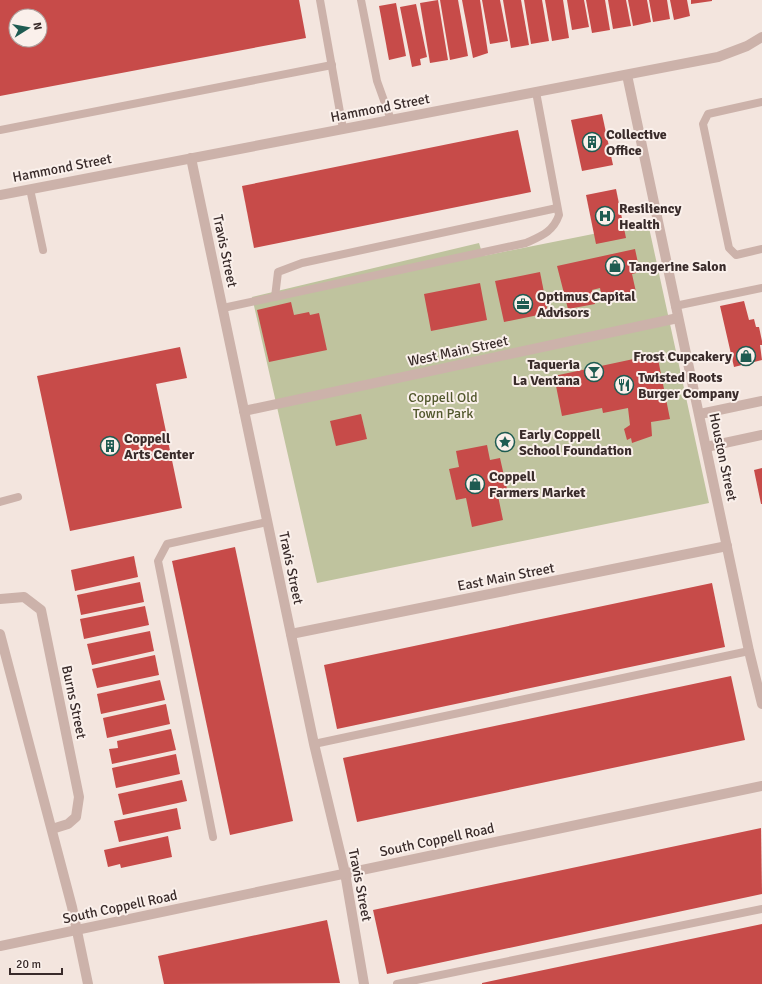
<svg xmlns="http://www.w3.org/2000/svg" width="762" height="984" font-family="Signika,sans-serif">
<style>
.green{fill:#bfc39e}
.building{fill:#c74b49;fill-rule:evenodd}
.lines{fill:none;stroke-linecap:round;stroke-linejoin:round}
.lane{stroke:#ccb2aa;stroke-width:8}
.street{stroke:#ccb2aa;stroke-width:10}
.labels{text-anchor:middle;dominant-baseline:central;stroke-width:4;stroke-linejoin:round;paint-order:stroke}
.street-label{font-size:14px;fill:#392b2a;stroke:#faf0eb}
.poi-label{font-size:14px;font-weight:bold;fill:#392b2a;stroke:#faf0eb;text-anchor:start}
.park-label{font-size:14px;fill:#52582d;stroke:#faf0eb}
</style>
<rect width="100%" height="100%" fill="#f3e5de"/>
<!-- green -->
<path class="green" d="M648 223 709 503 317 583 252 297 479 243 483 256Z"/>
<!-- building -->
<g class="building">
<path d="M0 0H299L306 38 0 96ZM16 16H40V40H16Z"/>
<path d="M438 0 448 60 430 63 420 3Z"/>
<path d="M440 0H458L468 56 450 60Z"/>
<path d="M462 0H480L488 53 473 58Z"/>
<path d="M482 0H500L508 41 490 44Z"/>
<path d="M503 0H521L529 45 511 48Z"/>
<path d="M524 0H542L549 41 531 44Z"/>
<path d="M545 0H563L569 38 552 41Z"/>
<path d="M567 0H584L589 27 572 30Z"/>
<path d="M586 0H605L610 30 592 33Z"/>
<path d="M608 0H626L631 26 613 29Z"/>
<path d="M628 0H647L651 22 633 26Z"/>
<path d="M649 0H667L670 19 653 22Z"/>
<path d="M670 0H687L690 16 674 20Z"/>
<path d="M691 0H712V1L691 4Z"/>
<path d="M396 3 406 56 389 60 379 6Z"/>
<path d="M416 4 427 57 420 59 421 65 412 67 400 7Z"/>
<path d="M602 114 613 165 582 171 571 120Z"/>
<path d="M518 130 531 192 254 248 242 186Z"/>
<path d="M616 189 626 238 596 244 586 195Z"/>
<path d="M635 249 640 272 632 274 636 292 602 299 600 288 592 290 595 304 568 309 557 266Z"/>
<path d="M540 272 548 313 504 322 495 281Z"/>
<path d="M480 283 487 320 431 331 424 294Z"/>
<path d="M744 301 749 320 754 319 756 327H759L762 341V345H760L762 360 734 367 720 306Z"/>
<path d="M291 302 294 315 309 312 310 315 319 313 327 350 269 362 257 310Z"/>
<path d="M180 347 187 378 156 384 182 508 70 531 37 376Z"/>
<path d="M657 354 670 419 651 422 652 436 632 443 631 438 627 440 624 429 630 425 628 408 603 413 602 408 562 416 554 376Z"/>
<path d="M361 414 367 439 336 446 330 421Z"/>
<path d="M487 445 490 460 500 458 507 489 497 491 503 520 472 527 466 498 456 500 449 469 459 467 456 451Z"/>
<path d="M762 468V504H761L754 470Z"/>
<path d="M235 547 293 821 230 835 172 561Z"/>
<path d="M134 556 138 577 75 591 71 570Z"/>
<path d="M140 582 144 602 81 615 77 595Z"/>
<path d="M712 583 725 647 337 729 324 665Z"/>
<path d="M145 606 149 625 84 639 80 619Z"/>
<path d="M150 631 154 651 92 665 87 644Z"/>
<path d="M155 655 159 675 97 688 92 669Z"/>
<path d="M731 676 745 740 357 822 343 758Z"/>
<path d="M160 680 165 700 101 714 97 694Z"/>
<path d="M166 704 170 724 107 738 103 718Z"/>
<path d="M171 729 176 750 112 764 109 749 118 748 117 741Z"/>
<path d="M176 754 180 774 116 788 112 768Z"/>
<path d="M182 780 187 801 123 815 118 794Z"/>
<path d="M177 808 181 829 119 842 114 821Z"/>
<path d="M761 828 762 894 387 974 373 910Z"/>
<path d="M168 836 172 857 121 868 120 864 108 867 104 850Z"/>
<path d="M327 920 340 983 164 984 158 956Z"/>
<path d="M762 924V984H482V983Z"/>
</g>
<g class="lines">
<!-- lane -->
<g class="lane">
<path d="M320 0 343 129"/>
<path d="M361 0 377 81 391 120"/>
<path d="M762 102 708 114 703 124 729 248 736 255 762 249"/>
<path d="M0 130 332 65"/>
<path d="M30 189 43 250"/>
<path d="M275 297 278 272 302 263 557 208"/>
<path d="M675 306 762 288"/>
<path d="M223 308 526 243C541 236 553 232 559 215L536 92"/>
<path d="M0 502 18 497"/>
<path d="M314 744 749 651"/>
<path d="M213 837 158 561 167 544 267 522"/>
<path d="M397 984 762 909"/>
</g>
<!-- street -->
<g class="street">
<path d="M627 75 749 651 762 704"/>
<path d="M191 158 314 744 345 873 364 984"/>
<path d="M0 195 718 57 747 46 762 37"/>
<path d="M244 411 678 318"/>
<path d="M700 414 762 401"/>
<path d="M706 447 762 435"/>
<path d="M0 599 24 597 41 610 79 797 76 817 68 824 52 829"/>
<path d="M0 634 72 907 88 984"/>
<path d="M291 634 727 546"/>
<path d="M0 946 762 786"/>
</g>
</g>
<!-- icons -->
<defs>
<symbol id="building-ring" viewBox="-11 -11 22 22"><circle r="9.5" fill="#faf0eb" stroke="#1e5b51" stroke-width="1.5"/><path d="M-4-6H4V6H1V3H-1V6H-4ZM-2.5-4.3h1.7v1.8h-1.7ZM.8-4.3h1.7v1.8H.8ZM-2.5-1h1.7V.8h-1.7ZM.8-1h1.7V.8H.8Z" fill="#1e5b51"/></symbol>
<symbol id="hospital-ring" viewBox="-11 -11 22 22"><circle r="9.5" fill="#faf0eb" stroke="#1e5b51" stroke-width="1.5"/><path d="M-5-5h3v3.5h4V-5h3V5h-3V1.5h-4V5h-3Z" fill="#1e5b51"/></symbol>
<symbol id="shop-ring" viewBox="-11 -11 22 22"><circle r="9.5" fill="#faf0eb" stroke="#1e5b51" stroke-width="1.5"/><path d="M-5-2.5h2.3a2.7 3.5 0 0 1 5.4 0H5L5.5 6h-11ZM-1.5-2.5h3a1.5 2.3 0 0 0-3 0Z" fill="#1e5b51"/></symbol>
<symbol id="office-ring" viewBox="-11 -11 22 22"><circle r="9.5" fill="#faf0eb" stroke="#1e5b51" stroke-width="1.5"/><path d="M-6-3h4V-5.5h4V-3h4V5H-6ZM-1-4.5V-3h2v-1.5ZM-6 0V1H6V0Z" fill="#1e5b51"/></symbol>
<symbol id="bar-ring" viewBox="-11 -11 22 22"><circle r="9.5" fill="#faf0eb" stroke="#1e5b51" stroke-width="1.5"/><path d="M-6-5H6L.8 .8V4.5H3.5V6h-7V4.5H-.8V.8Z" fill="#1e5b51"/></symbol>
<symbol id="restaurant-ring" viewBox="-11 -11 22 22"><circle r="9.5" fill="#faf0eb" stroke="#1e5b51" stroke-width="1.5"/><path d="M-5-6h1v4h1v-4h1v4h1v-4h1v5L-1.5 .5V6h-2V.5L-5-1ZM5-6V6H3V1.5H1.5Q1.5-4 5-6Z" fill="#1e5b51"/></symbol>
<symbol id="sight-ring" viewBox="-11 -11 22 22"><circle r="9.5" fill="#faf0eb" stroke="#1e5b51" stroke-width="1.5"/><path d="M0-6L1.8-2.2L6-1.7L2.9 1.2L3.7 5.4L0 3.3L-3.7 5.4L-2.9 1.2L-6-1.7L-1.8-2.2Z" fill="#1e5b51"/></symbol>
</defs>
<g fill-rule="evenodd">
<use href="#building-ring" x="581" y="131" width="22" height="22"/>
<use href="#hospital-ring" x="594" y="205" width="22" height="22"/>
<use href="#shop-ring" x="604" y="255" width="22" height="22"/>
<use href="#office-ring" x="512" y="293" width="22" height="22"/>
<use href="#shop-ring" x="735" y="345" width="22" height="22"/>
<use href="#bar-ring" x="583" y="361" width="22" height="22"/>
<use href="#restaurant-ring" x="613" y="374" width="22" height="22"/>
<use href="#sight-ring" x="494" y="431" width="22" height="22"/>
<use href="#building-ring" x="99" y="435" width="22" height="22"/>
<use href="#shop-ring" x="464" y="473" width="22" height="22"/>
</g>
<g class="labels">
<!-- street labels -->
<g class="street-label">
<text transform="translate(380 108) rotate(-11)">Hammond Street</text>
<text transform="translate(62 168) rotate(-11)">Hammond Street</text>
<text transform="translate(225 251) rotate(78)">Travis Street</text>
<text transform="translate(458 351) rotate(-12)">West Main Street</text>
<text transform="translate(723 457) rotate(78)">Houston Street</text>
<text transform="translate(291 568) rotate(78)">Travis Street</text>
<text transform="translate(506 577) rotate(-11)">East Main Street</text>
<text transform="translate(74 702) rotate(78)">Burns Street</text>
<text transform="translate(437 840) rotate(-12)">South Coppell Road</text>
<text transform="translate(360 885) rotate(79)">Travis Street</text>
<text transform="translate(120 907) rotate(-12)">South Coppell Road</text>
</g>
<!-- poi labels -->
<g class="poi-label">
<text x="606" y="134">Collective<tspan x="606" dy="16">Office</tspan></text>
<text x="619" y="208">Resiliency<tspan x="619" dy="16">Health</tspan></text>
<text x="629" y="266">Tangerine Salon</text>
<text x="537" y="296">Optimus Capital<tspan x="537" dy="16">Advisors</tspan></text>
<text x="732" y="356" text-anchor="end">Frost Cupcakery</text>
<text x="580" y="364" text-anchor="end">Taqueria<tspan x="580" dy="16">La Ventana</tspan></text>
<text x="638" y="377">Twisted Roots<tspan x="638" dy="16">Burger Company</tspan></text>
<text x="519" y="434">Early Coppell<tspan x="519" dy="16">School Foundation</tspan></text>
<text x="124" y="438">Coppell<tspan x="124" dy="16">Arts Center</tspan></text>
<text x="489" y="476">Coppell<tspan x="489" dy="16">Farmers Market</tspan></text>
</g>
<!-- park labels -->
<g class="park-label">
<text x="443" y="397">Coppell Old<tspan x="443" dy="16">Town Park</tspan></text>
</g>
</g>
<!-- north arrow -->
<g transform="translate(28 28) rotate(79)"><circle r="19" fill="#faf0eb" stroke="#ada19e"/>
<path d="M0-3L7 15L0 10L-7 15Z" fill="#1e5b51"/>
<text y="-6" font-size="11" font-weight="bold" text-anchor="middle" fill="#392b2a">N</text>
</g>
<!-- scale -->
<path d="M10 968v6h52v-6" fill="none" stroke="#392b2a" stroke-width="2"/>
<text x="16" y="968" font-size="12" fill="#392b2a" stroke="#faf0eb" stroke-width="3" paint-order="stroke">20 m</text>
</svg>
